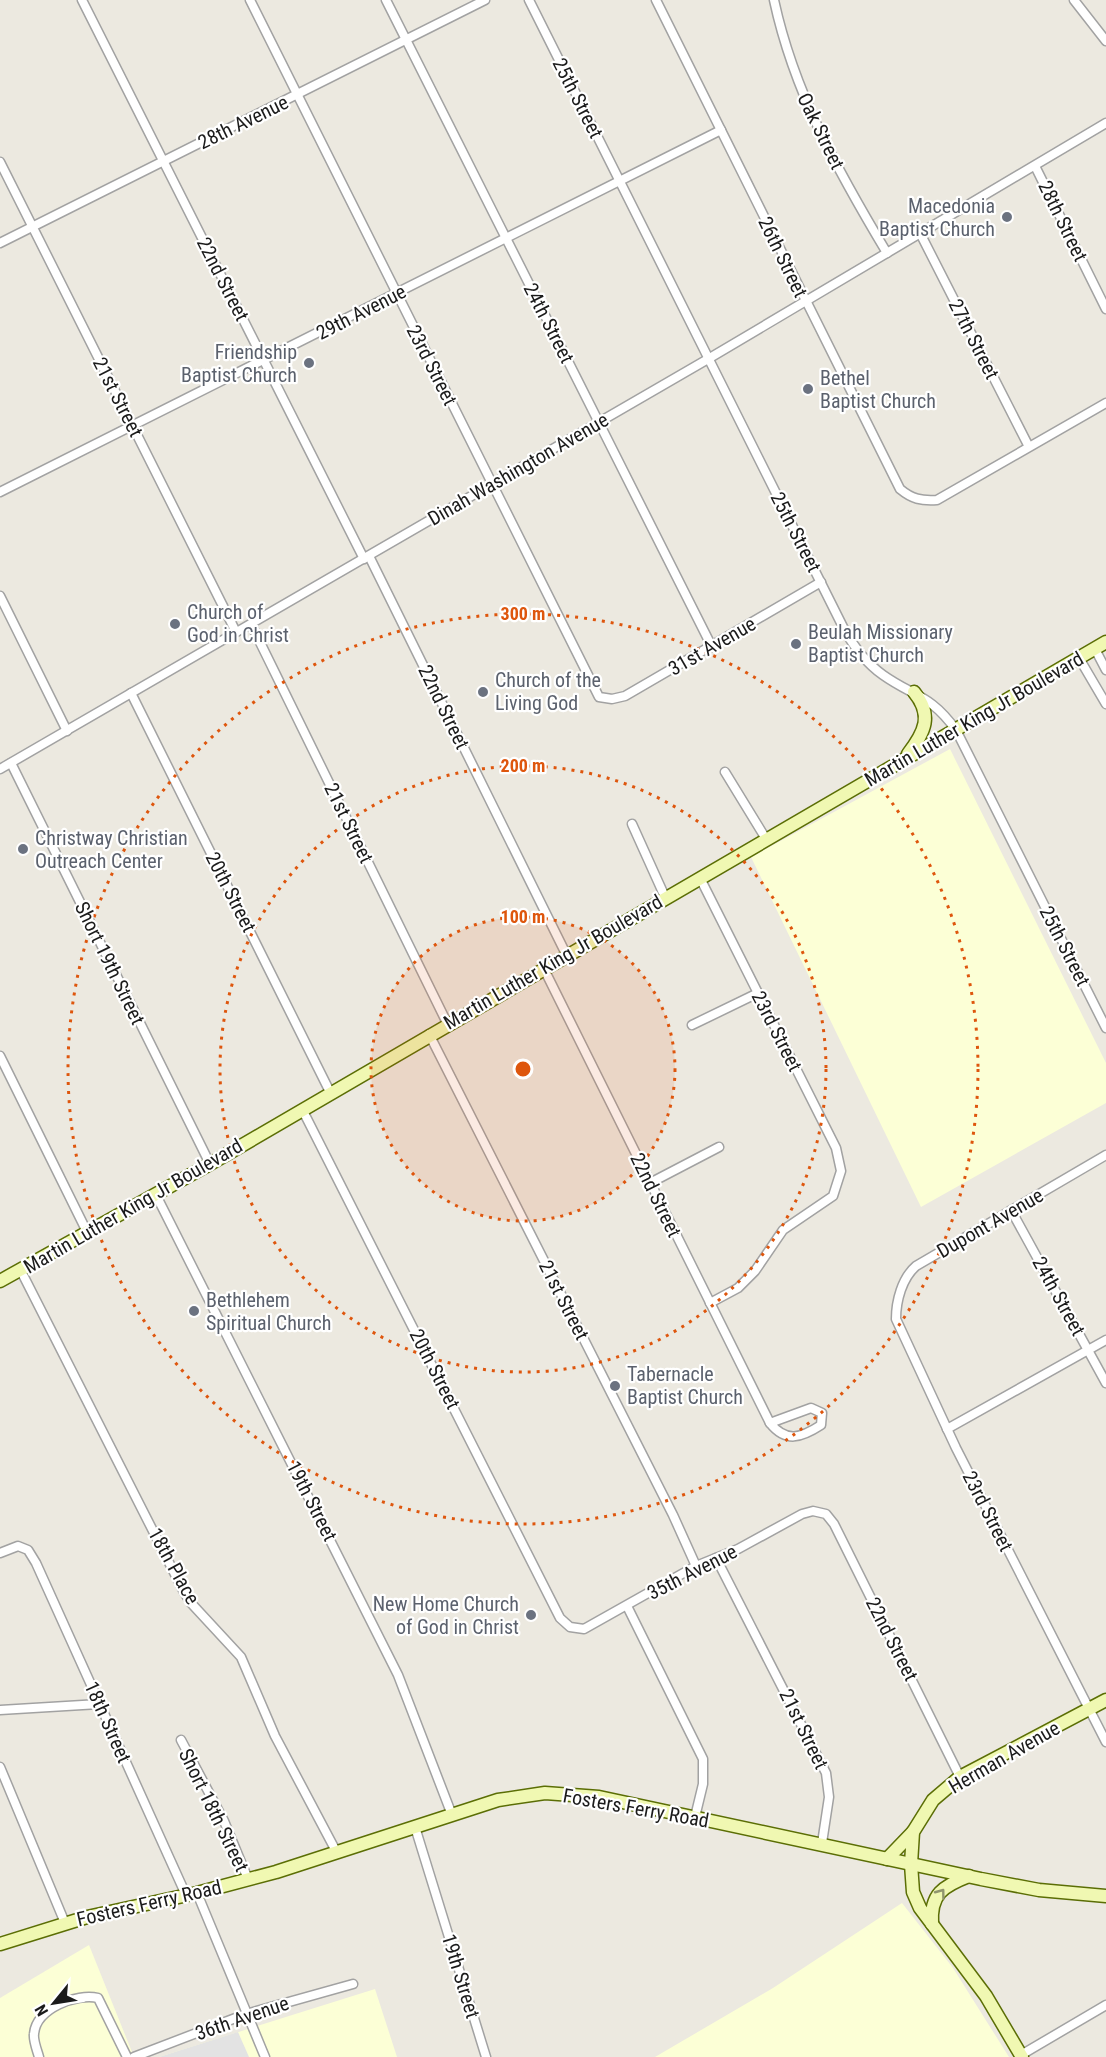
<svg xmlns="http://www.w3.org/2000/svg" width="1106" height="2057" font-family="'Roboto Condensed',sans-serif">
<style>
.education{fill:#fcffd6}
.parking{fill:#e3e3e3}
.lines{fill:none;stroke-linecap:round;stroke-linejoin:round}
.street-casing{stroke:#a2a2a2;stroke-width:11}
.secondary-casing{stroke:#5b6e05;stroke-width:15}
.street{stroke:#fff;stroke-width:8}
.secondary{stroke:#f0f8b2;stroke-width:12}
.oneway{stroke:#90956e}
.ring{fill:none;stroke:#de560d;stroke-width:3;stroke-dasharray:3 6}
.worship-dot{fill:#6b7280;stroke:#fff;stroke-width:2}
.labels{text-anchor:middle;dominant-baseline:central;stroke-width:4.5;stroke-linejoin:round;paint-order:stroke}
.street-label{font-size:20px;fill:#1b1b1b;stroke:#fff}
.worship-label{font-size:20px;fill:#5b616d;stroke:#fff;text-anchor:start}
.centre{fill:#de560d;stroke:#fff;stroke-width:3}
.ring-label{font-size:18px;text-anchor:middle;font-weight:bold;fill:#de560d;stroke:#fff;stroke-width:4.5;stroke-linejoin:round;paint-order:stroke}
</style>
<rect width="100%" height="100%" fill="#ece9e0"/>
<!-- education -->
<g class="education">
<path d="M950 749 1106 1063V1103L921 1207 751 857Z"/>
<path d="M902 1903 953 1968 1009 2057H655L773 1988Z"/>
<path d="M89 1945 134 2057H0V1998Z"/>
<path d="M375 1989 397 2057H159Z"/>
</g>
<!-- parking -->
<path class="parking" d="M238 2032 249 2057H159Z"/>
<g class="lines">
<defs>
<g id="street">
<path d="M82 0 364 559"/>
<path d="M250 0 599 697 612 699 625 696 821 582"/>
<path d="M386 0 712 647"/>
<path d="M529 0 844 629C854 647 866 663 883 675 914 697 930 694 956 730L1106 1028"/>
<path d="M656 0 900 489C912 499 921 501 937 500L1106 403"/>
<path d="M774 0C794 93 839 173 887 253"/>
<path d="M1074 0 1106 41"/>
<path d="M0 162 236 632"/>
<path d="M1035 166 1106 309"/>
<path d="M920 233 1028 445"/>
<path d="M0 243 485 0"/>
<path d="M0 492 721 130"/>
<path d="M369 556 566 954"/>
<path d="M0 596 67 731"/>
<path d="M251 624 447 1023"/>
<path d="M1095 649 1106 670"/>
<path d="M1079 658 1106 704"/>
<path d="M131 693 330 1092"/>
<path d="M11 763 210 1164"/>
<path d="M0 769 708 359 1106 123"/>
<path d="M725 772 766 839"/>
<path d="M632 824 665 897"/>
<path d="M700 878 836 1148 841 1171 833 1196 783 1230 755 1271 738 1288 710 1303"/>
<path d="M543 967 770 1423"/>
<path d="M692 1025 758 993"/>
<path d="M429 1034 673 1515 696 1566"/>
<path d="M0 1056 88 1234"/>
<path d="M302 1109 560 1618 570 1627 584 1629 696 1566 738 1549 802 1514 813 1511 826 1514 834 1524 960 1777"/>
<path d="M1106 1155 916 1266C902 1278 896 1301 896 1319L956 1448 1106 1742"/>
<path d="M650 1183 719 1147"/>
<path d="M156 1195 398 1675 452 1815"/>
<path d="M1011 1210 1106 1383"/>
<path d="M21 1271 184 1592 191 1603 241 1657 275 1736 337 1853"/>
<path d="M811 1408 822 1413 821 1425C801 1438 786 1443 770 1423Z"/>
<path d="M947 1429 1106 1340"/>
<path d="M0 1553 18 1546 28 1550 36 1563 186 1895"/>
<path d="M716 1558 826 1773 829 1797 822 1843"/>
<path d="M627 1606 703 1759V1784L695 1817"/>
<path d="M0 1710 99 1704"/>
<path d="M181 1740 224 1821 248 1879"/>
<path d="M0 1767 65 1923"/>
<path d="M415 1827 486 2057"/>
<path d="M197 1893 265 2057"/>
<path d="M1021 2055 1106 2005"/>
<path d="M39 2057C37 2050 33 2040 34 2034 36 2008 77 1993 98 1998L127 2057"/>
<path d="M134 2057 246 2014 353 1984"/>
</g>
<g id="secondary">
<path d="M908 754C925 732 933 715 914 692"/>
<path d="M0 1281 210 1164 1106 642"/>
<path d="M887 1859 913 1832"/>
<path d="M932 1924C930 1894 943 1886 969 1876"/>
<path d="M0 1944 87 1917 197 1893 276 1872 498 1800 545 1793 599 1797 981 1879 1039 1890 1106 1896"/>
<path d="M1022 2057 986 1996 920 1908 913 1892 911 1864 913 1832 933 1800 960 1777 1106 1700"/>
</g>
</defs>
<!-- street casing -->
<use href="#street" class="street-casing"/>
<!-- secondary casing -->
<use href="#secondary" class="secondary-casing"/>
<!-- street -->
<use href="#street" class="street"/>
<!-- secondary -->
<use href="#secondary" class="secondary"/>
</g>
<!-- one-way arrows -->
<defs><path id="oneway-chevron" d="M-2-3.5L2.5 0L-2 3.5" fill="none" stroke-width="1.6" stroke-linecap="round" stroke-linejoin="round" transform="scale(1.5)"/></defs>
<use class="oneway" href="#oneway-chevron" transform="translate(941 1893) rotate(-53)"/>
<!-- distance rings -->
<circle cx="523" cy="1069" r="152" fill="#de560d" fill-opacity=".12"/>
<g class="ring">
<circle cx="523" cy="1069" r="152"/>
<circle cx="523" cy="1069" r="303"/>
<circle cx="523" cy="1069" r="455"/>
</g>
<!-- markers -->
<g class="worship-dot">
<circle cx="1007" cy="217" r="6"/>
<circle cx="309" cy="363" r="6"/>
<circle cx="808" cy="389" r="6"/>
<circle cx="175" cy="624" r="6"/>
<circle cx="796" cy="644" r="6"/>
<circle cx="483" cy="692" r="6"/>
<circle cx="23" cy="849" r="6"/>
<circle cx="194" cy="1311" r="6"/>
<circle cx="615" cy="1386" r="6"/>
<circle cx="531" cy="1615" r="6"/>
</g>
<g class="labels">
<!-- street labels -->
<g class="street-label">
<text transform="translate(578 98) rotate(63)">25th Street</text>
<text transform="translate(243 122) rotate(-26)">28th Avenue</text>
<text transform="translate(821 131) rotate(64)">Oak Street</text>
<text transform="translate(1063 221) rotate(64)">28th Street</text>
<text transform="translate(783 257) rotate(64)">26th Street</text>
<text transform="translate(223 279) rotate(63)">22nd Street</text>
<text transform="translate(361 312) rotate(-27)">29th Avenue</text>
<text transform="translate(549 323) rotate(63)">24th Street</text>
<text transform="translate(974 339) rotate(63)">27th Street</text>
<text transform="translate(432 365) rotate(63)">23rd Street</text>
<text transform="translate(118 397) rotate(63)">21st Street</text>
<text transform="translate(518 469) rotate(-30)">Dinah Washington Avenue</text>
<text transform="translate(796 532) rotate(63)">25th Street</text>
<text transform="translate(712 646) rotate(-30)">31st Avenue</text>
<text transform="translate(444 707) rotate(64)">22nd Street</text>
<text transform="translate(974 719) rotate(-30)">Martin Luther King Jr Boulevard</text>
<text transform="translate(349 823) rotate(64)">21st Street</text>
<text transform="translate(231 892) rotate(63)">20th Street</text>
<text transform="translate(1065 946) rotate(63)">25th Street</text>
<text transform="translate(553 962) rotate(-30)">Martin Luther King Jr Boulevard</text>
<text transform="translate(110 963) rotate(64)">Short 19th Street</text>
<text transform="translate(777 1031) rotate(63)">23rd Street</text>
<text transform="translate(656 1195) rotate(64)">22nd Street</text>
<text transform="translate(133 1206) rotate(-30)">Martin Luther King Jr Boulevard</text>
<text transform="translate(990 1223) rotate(-30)">Dupont Avenue</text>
<text transform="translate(1059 1296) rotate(61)">24th Street</text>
<text transform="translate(564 1300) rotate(63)">21st Street</text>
<text transform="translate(435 1369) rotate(63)">20th Street</text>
<text transform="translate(312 1501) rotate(63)">19th Street</text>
<text transform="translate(988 1511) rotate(63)">23rd Street</text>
<text transform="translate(174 1566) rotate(61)">18th Place</text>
<text transform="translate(692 1572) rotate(-27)">35th Avenue</text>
<text transform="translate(892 1639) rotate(63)">22nd Street</text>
<text transform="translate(108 1722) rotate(66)">18th Street</text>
<text transform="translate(804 1729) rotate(64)">21st Street</text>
<text transform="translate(1004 1757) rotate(-30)">Herman Avenue</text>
<text transform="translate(636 1808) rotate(10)">Fosters Ferry Road</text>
<text transform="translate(214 1810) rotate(64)">Short 18th Street</text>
<text transform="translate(149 1903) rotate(-13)">Fosters Ferry Road</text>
<text transform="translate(461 1976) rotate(73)">19th Street</text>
<text transform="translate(242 2018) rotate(-19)">36th Avenue</text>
</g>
<!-- worship labels -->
<g class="worship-label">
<text x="995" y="206" text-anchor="end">Macedonia<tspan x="995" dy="23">Baptist Church</tspan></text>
<text x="297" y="352" text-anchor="end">Friendship<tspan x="297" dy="23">Baptist Church</tspan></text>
<text x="820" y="378">Bethel<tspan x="820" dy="23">Baptist Church</tspan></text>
<text x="187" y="612">Church of<tspan x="187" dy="23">God in Christ</tspan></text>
<text x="808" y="632">Beulah Missionary<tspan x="808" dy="23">Baptist Church</tspan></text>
<text x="495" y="680">Church of the<tspan x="495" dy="23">Living God</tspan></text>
<text x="35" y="838">Christway Christian<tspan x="35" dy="23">Outreach Center</tspan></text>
<text x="206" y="1300">Bethlehem<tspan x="206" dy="23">Spiritual Church</tspan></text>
<text x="627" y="1374">Tabernacle<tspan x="627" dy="23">Baptist Church</tspan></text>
<text x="519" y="1604" text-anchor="end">New Home Church<tspan x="519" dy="23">of God in Christ</tspan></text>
</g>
</g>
<circle cx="523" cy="1069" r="9" class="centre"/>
<g class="ring-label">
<text x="523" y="620">300 m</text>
<text x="523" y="772">200 m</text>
<text x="523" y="923">100 m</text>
</g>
<!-- north arrow -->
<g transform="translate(54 2003) rotate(240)" stroke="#ffffff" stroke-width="4.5" paint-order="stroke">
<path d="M0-4.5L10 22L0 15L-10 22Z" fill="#1b1b1b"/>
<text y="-9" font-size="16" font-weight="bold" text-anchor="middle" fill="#1b1b1b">N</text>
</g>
</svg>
